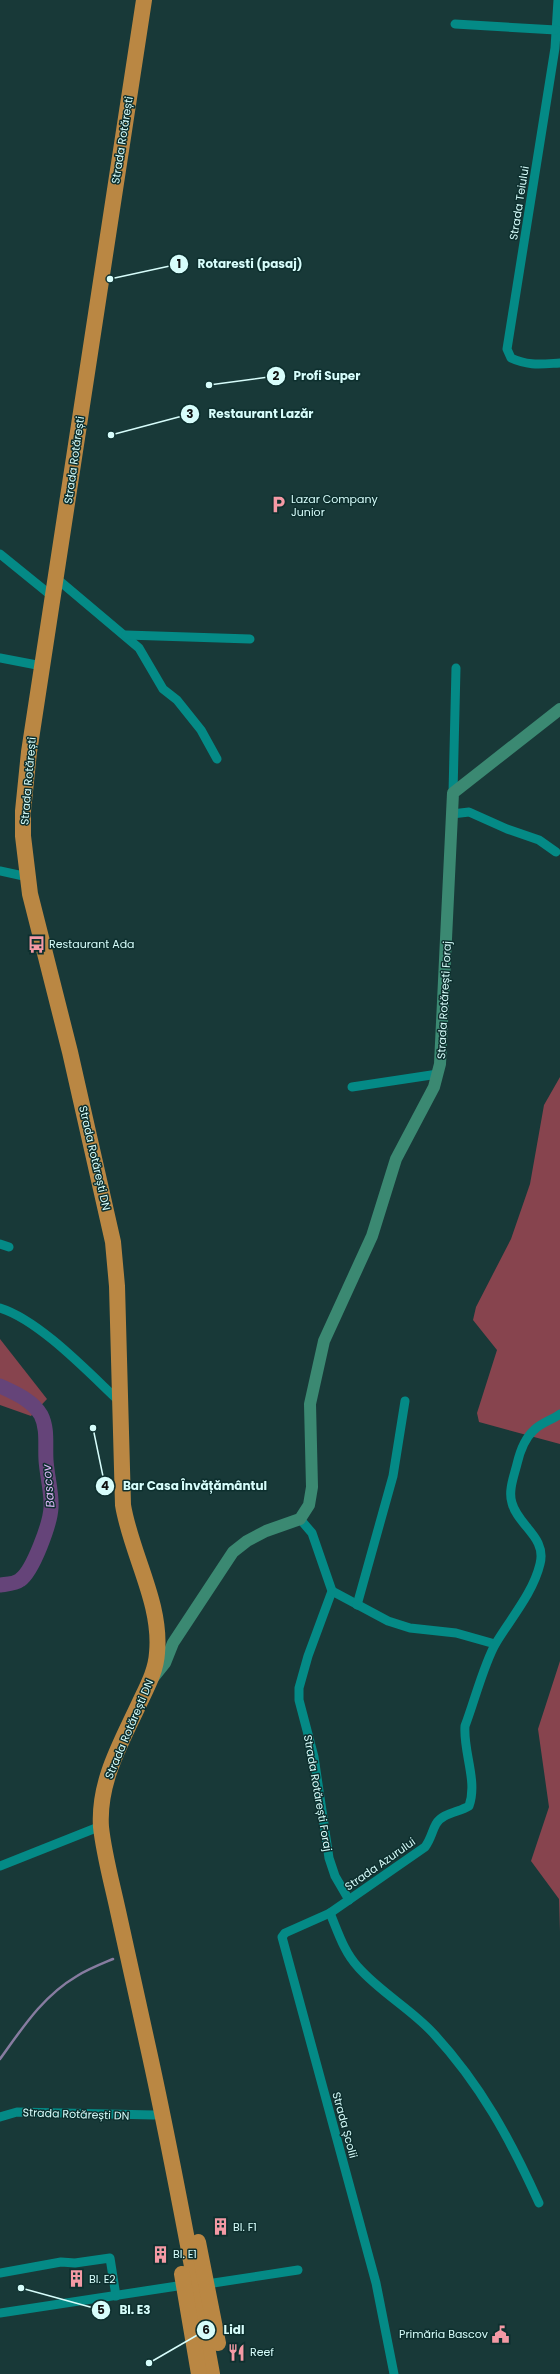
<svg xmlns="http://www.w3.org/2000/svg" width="560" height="2374" font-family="Poppins,sans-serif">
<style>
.forest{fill:#87444e}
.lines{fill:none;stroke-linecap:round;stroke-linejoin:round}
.stream{stroke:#877ca0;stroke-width:2.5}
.river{stroke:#654479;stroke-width:15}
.street{stroke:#048a86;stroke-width:9}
.secondary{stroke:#3b8972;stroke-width:12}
.highway{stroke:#ba8743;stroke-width:16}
.labels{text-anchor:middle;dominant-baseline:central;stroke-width:3;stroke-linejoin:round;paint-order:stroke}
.street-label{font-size:11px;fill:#d7fdfb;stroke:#0d2f2e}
.poi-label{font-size:11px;fill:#d7fdfb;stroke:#0d2f2e;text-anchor:start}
.water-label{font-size:12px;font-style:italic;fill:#deb7f8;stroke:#0d2f2e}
.leader{fill:none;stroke:#d7fdfb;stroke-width:1.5}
.callout-dot{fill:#d7fdfb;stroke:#0d2f2e;stroke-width:1.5}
.mark-label{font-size:12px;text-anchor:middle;font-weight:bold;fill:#111}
.callout-label{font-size:12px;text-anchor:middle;font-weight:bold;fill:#d7fdfb;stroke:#0d2f2e;stroke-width:3;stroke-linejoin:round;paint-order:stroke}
</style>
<rect width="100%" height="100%" fill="#183938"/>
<!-- forest -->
<g class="forest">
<path d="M560 1077V1444L479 1422 477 1413 497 1350 473 1320 476 1307 511 1239 530 1184 544 1105Z"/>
<path d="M0 1339 47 1399 31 1416 0 1405Z"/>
<path d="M560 1661V1932L559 1899 531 1861 549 1807 538 1729Z"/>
</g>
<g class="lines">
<!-- stream -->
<path class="stream" d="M0 2059C23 2027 43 1996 77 1976 88 1969 101 1964 113 1959"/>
<!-- river -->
<path class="river" d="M0 1386C15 1393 32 1400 41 1415 48 1429 45 1445 46 1460 47 1476 52 1493 51 1508 50 1524 33 1571 20 1580 15 1584 7 1584 0 1585"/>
<!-- street -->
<g class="street">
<path d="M558 0 555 48 507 349 511 358C528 366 541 364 560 363"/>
<path d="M455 24 556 30"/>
<path d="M0 554 53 597"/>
<path d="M56 578 139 648 163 689 177 700 201 730 217 759"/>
<path d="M126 635 250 639"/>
<path d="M0 658 42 666"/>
<path d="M453 793 456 668"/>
<path d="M452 814 469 812 507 829 539 840 556 852"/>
<path d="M0 871 28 877"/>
<path d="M352 1087 438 1074"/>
<path d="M0 1244 9 1247"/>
<path d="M0 1308C39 1320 88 1372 119 1401"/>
<path d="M300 1519 312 1533 332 1591 308 1656 299 1688V1700L314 1757 329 1858 335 1876 349 1900"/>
<path d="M332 1591 388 1621 410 1628 456 1633 495 1644"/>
<path d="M357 1605 393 1476 405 1401"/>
<path d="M0 1866 101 1826"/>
<path d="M330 1913C338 1932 344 1952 358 1967 380 1992 411 2009 433 2033 481 2085 510 2139 539 2203"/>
<path d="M0 2117 17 2112 154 2115"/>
<path d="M0 2273 61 2262 75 2263 110 2258 116 2296"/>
<path d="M207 2284 298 2270"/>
<path d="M0 2313 184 2285"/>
<path d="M394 2374 376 2283 282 1937 285 1933 330 1913 425 1847C431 1839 432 1831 436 1824 442 1813 460 1812 469 1806 478 1781 463 1752 465 1726 474 1703 484 1663 496 1643 511 1618 533 1593 540 1564 547 1537 518 1526 512 1503 508 1491 514 1476 517 1464 520 1451 524 1439 534 1430 541 1423 552 1420 560 1414"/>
</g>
<!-- secondary -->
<path class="secondary" d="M153 1678 165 1663 173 1643 233 1552 247 1541 266 1531 300 1519 309 1505 312 1487 310 1404 324 1341 372 1236 396 1159 434 1087 440 1064 453 793 560 709"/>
<!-- highway -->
<g class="highway">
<path d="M144 0 29 752 23 811V836L30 894 70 1052 113 1242 117 1286 123 1505C131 1554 162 1603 157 1653 156 1671 147 1687 139 1704 121 1743 98 1782 101 1827 104 1855 112 1883 118 1911 128 1956 138 2002 148 2047 172 2155 192 2265 212 2374"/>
<path d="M198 2242 218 2343"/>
<path d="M182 2274 199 2374"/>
</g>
</g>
<!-- icons -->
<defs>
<symbol id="parking-bare" viewBox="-9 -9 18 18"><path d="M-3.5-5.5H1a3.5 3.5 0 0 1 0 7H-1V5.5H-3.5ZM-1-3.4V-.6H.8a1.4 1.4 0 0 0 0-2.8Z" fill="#f49aa5" stroke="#0d2f2e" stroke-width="2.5" paint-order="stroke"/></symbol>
<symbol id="bus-bare" viewBox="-9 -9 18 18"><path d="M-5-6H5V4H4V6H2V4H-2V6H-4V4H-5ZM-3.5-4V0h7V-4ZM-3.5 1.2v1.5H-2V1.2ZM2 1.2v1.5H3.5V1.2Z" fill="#f49aa5" stroke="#0d2f2e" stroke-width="2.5" paint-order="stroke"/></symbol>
<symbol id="building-bare" viewBox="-9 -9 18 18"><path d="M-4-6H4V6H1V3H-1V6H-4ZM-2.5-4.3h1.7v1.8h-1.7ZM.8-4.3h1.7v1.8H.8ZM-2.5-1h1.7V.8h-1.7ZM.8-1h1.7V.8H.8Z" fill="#f49aa5" stroke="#0d2f2e" stroke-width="2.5" paint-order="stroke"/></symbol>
<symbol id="civic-bare" viewBox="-9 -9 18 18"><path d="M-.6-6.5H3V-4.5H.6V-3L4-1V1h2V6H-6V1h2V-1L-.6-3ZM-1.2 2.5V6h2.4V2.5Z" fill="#f49aa5" stroke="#0d2f2e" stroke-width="2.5" paint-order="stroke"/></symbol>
<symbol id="restaurant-bare" viewBox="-9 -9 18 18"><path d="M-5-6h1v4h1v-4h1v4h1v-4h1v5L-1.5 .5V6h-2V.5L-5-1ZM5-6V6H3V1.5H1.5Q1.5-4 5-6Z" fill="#f49aa5" stroke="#0d2f2e" stroke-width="2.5" paint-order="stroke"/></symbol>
</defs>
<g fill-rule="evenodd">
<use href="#parking-bare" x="266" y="492" width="25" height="25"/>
<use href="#bus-bare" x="24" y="932" width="25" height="25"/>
<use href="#building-bare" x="208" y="2214" width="25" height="25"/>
<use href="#building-bare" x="148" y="2242" width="25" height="25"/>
<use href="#building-bare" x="64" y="2266" width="25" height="25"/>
<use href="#civic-bare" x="488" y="2322" width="25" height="25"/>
<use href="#restaurant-bare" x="224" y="2340" width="25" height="25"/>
</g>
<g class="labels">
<!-- street labels -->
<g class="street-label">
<text transform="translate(122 140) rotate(-81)">Strada Rotărești</text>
<text transform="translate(519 203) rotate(-81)">Strada Teiului</text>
<text transform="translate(74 460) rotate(-82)">Strada Rotărești</text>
<text transform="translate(28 781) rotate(-85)">Strada Rotărești</text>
<text transform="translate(444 1000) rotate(-87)">Strada Rotărești Foraj</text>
<text transform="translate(95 1158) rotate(77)">Strada Rotărești DN</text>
<text transform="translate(129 1729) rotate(-67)">Strada Rotărești DN</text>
<text transform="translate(318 1793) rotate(80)">Strada Rotărești Foraj</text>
<text transform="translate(380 1864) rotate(-35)">Strada Azurului</text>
<text transform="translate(76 2114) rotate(2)">Strada Rotărești DN</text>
<text transform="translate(345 2125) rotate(75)">Strada Școlii</text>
</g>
<!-- poi labels -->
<g class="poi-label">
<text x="291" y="499">Lazar Company<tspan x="291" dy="13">Junior</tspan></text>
<text x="49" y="944">Restaurant Ada</text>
<text x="233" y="2227">Bl. F1</text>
<text x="173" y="2254">Bl. E1</text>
<text x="89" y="2279">Bl. E2</text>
<text x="488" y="2334" text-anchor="end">Primăria Bascov</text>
<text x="250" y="2352">Reef</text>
</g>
<!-- water labels -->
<g class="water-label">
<text transform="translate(48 1486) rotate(-95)">Bascov</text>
</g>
</g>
<!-- callouts -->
<path class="leader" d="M110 279L179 264M209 385L276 376M111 435L190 414M93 1428L105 1486M21 2288L101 2310M149 2363L206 2330"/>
<g class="callout-dot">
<circle cx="110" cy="279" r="4"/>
<circle cx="209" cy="385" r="4"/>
<circle cx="111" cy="435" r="4"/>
<circle cx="93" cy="1428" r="4"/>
<circle cx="21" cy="2288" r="4"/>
<circle cx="149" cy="2363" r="4"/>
<circle cx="179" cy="264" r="10"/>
<circle cx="276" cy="376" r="10"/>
<circle cx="190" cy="414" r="10"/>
<circle cx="105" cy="1486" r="10"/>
<circle cx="101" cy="2310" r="10"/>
<circle cx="206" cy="2330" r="10"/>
</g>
<g class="mark-label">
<text x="179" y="268">1</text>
<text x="276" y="380">2</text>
<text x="190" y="418">3</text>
<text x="105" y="1490">4</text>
<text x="101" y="2314">5</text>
<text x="206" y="2334">6</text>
</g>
<g class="callout-label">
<text x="250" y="268">Rotaresti (pasaj)</text>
<text x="327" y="380">Profi Super</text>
<text x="261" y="418">Restaurant Lazăr</text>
<text x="195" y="1490">Bar Casa Învățământul</text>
<text x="135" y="2314">Bl. E3</text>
<text x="234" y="2334">Lidl</text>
</g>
</svg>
